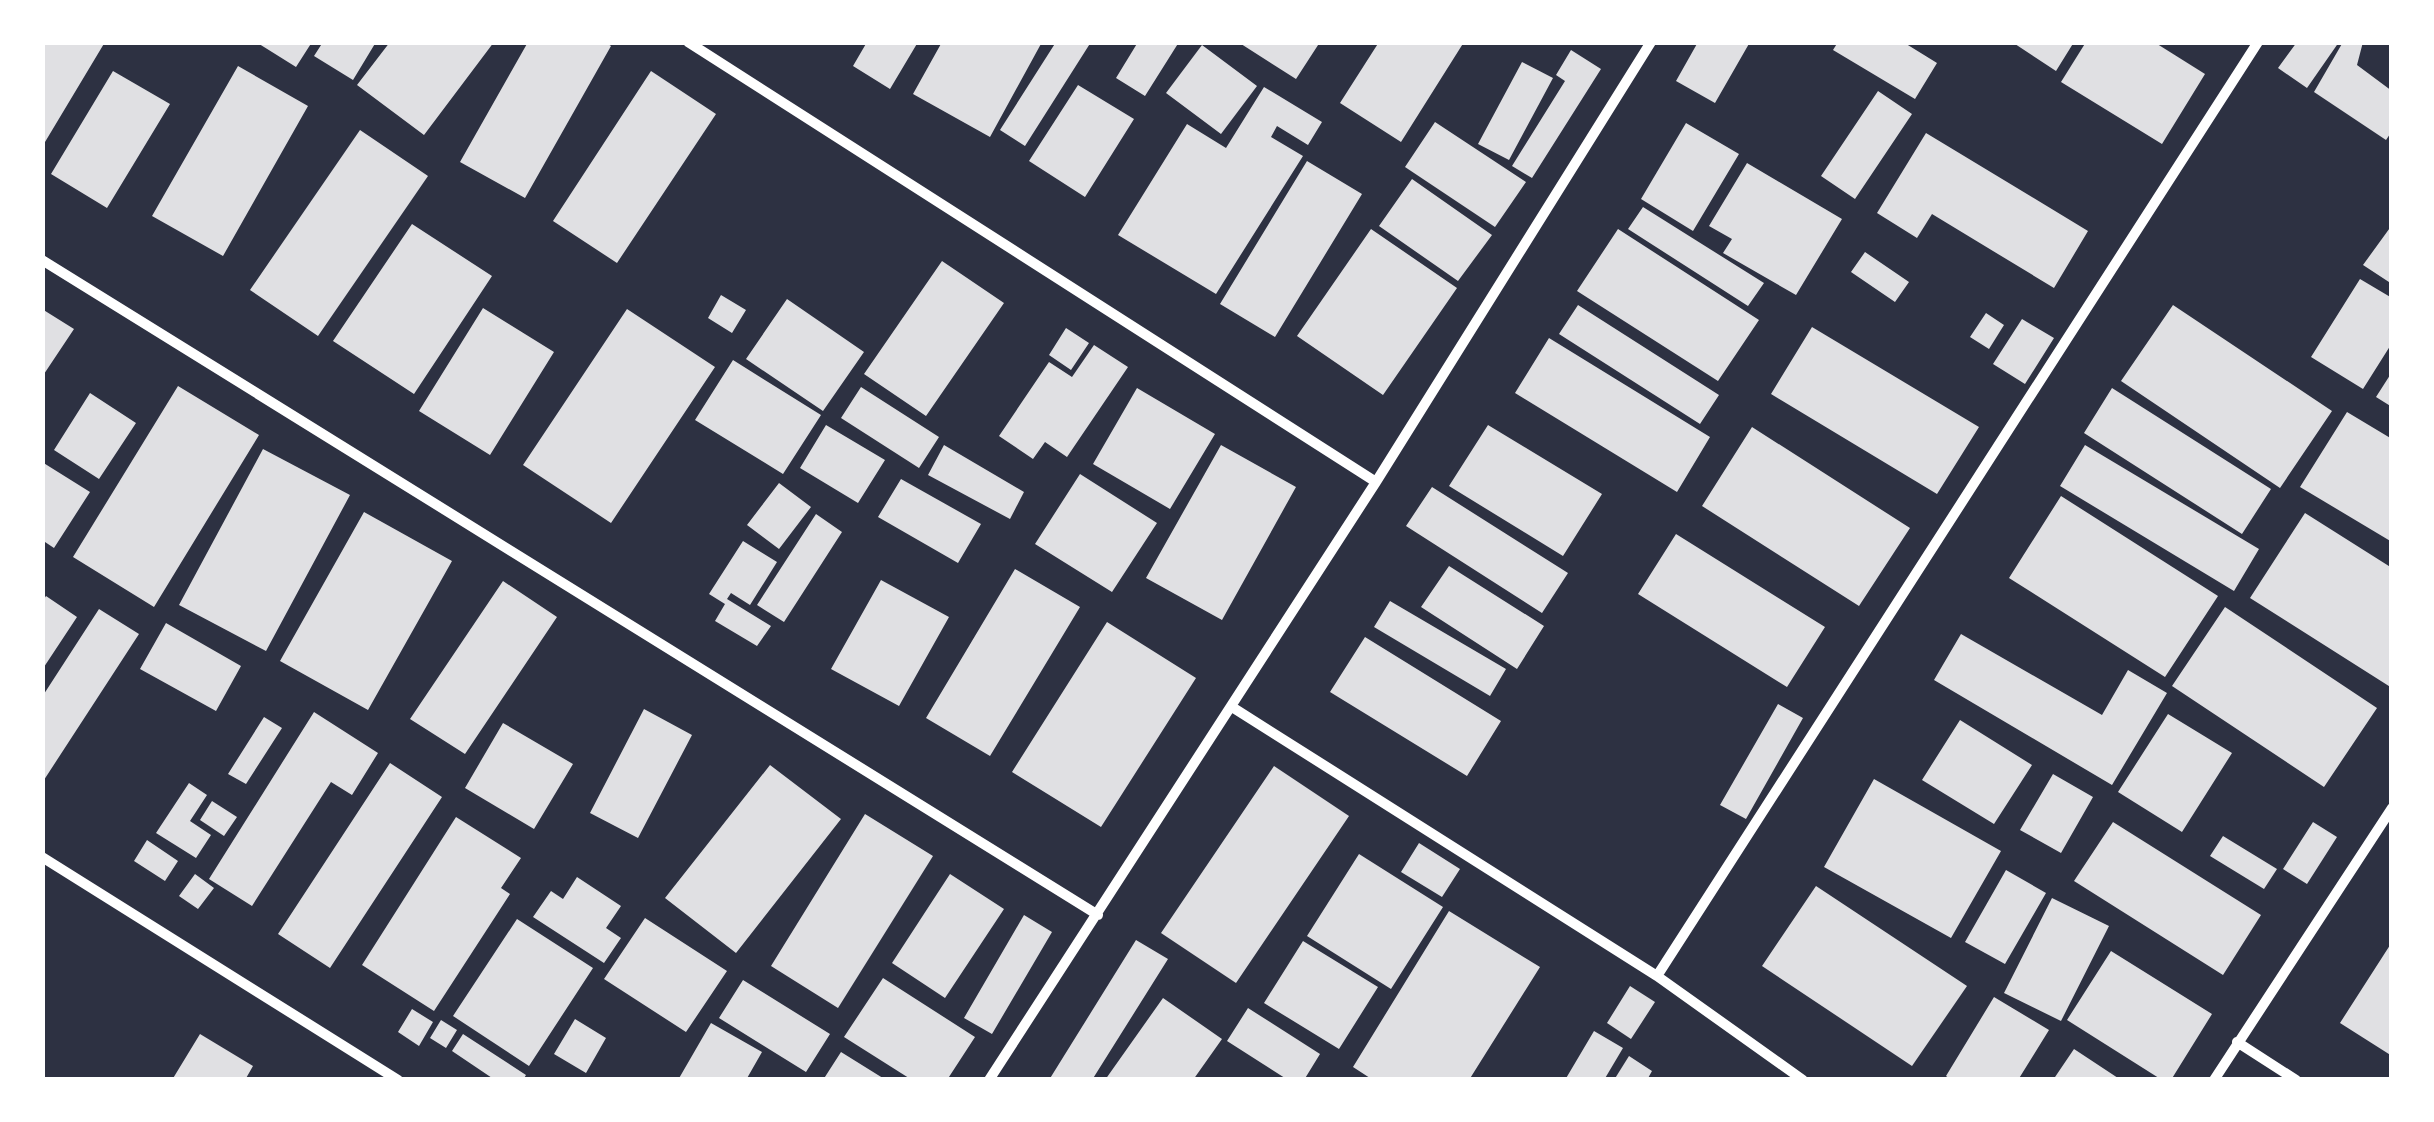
<svg xmlns="http://www.w3.org/2000/svg" width="2434" height="1122" viewBox="0 0 2434 1122" font-family="Arial,sans-serif">
  <rect width="100%" height="100%" fill="#2d3142"/>
  <path fill="#e0e0e3" d="M42,42H105L42,147Z
    M256,42H312L296,67Z
    M323,42H376L353,80L314,56Z
    M390,42H494L424,135L357,85Z
    M528,42H605L611,46L525,198L460,162Z
    M867,42H918L890,89L853,66Z
    M942,42H1042L990,137L913,94Z
    M1056,42H1091L1025,146L1000,130Z
    M1138,42H1179L1145,96L1116,78Z
    M1238,42H1320L1296,79Z
    M1379,42H1464L1401,142L1340,103Z
    M1698,42H1750L1715,103L1676,81Z
    M1838,42H1903L1937,63L1915,99L1833,50Z
    M2012,42H2074L2056,71Z
    M2086,42H2154L2205,74L2162,144L2061,82Z
    M2297,42H2339L2307,88L2278,68Z
    M2343,42H2363L2357,65L2392,91V131L2386,140L2314,92Z
    M1202,45L1257,86L1221,134L1166,93Z
    M1571,50L1601,69L1532,178L1512,166L1565,81L1556,75Z
    M1522,62L1553,78L1509,160L1478,144Z
    M238,66L308,106L223,256L152,216Z
    M113,71L170,104L107,208L51,174Z
    M651,71L716,114L617,263L553,221Z
    M1078,85L1134,119L1085,197L1029,161Z
    M1264,87L1322,122L1308,145L1277,126L1271,137L1303,156L1216,294L1118,235L1187,124L1226,148Z
    M1878,91L1912,114L1855,199L1821,176Z
    M1435,122L1526,182L1495,227L1405,167Z
    M1686,123L1739,154L1693,231L1641,199Z
    M360,130L428,176L318,336L250,290Z
    M1926,133L2088,231L2054,288L1932,214L1917,238L1877,213Z
    M1307,161L1362,194L1275,337L1220,304Z
    M1747,163L1842,219L1796,295L1723,253L1732,239L1709,226Z
    M1412,179L1492,235L1458,281L1379,226Z
    M1643,207L1764,283L1748,306L1628,229Z
    M412,224L492,276L414,394L333,341Z
    M2392,225V284L2363,265Z
    M1371,229L1457,288L1383,395L1297,336Z
    M1618,229L1759,320L1718,381L1577,291Z
    M1865,252L1909,282L1895,302L1851,272Z
    M942,261L1004,303L926,416L864,374Z
    M2360,279L2392,298V343L2363,389L2311,357Z
    M721,295L746,310L732,333L708,318Z
    M787,299L864,352L823,411L746,359Z
    M1578,305L1719,395L1700,424L1559,334Z
    M2173,305L2332,411L2280,488L2121,381Z
    M483,308L554,352L490,455L419,411Z
    M42,309L74,329L42,377Z
    M627,309L715,367L611,523L523,465Z
    M1986,313L2004,325L1989,349L1970,337Z
    M2022,319L2054,338L2025,384L1993,364Z
    M1812,327L1979,427L1937,494L1771,394Z
    M1066,328L1089,343L1071,370L1049,355Z
    M1549,338L1710,437L1677,492L1515,393Z
    M1094,345L1128,367L1067,457L1045,442L1033,459L999,436L1049,362L1072,377Z
    M733,360L821,415L783,474L695,420Z
    M2392,372V407L2376,397Z
    M178,386L259,435L154,607L73,557Z
    M861,387L939,437L919,468L841,418Z
    M1137,388L1215,434L1170,509L1093,464Z
    M2112,388L2271,489L2242,534L2084,433Z
    M90,393L136,423L99,479L54,450Z
    M2347,412L2392,439V542L2300,487Z
    M826,425L885,460L858,503L800,468Z
    M1488,425L1602,494L1563,556L1449,486Z
    M1752,427L1910,528L1859,606L1702,506Z
    M944,445L1024,492L1010,519L928,475Z
    M1221,445L1296,487L1222,620L1146,578Z
    M2085,445L2259,549L2234,591L2060,486Z
    M263,449L350,495L266,651L179,605Z
    M42,462L90,492L54,548L42,540Z
    M1080,474L1157,523L1112,592L1035,544Z
    M901,479L981,524L958,563L878,517Z
    M779,483L811,507L779,549L747,525Z
    M1432,487L1568,573L1542,613L1406,526Z
    M2061,496L2218,596L2165,677L2009,578Z
    M364,512L452,561L368,710L280,661Z
    M2305,513L2392,568V688L2250,598Z
    M816,514L842,532L784,622L757,605Z
    M1676,534L1825,627L1787,687L1638,594Z
    M743,541L777,562L750,605L731,593L727,599L771,626L757,646L715,621L725,604L709,594Z
    M1449,566L1544,626L1517,669L1421,607Z
    M1015,569L1080,607L990,756L926,718Z
    M881,580L949,617L899,706L831,669Z
    M503,581L557,617L465,754L410,719Z
    M46,596L77,617L42,670V602Z
    M1390,601L1506,669L1490,696L1374,627Z
    M2225,607L2377,708L2324,787L2172,686Z
    M99,609L139,634L42,783V697Z
    M1107,622L1196,678L1101,827L1012,772Z
    M166,623L241,666L216,711L140,669Z
    M1961,634L2102,715L2128,670L2167,693L2112,785L1934,680Z
    M1365,637L1501,721L1467,776L1330,692Z
    M1778,704L1803,718L1746,819L1720,805Z
    M644,709L692,735L638,838L590,813Z
    M314,712L378,753L352,795L331,782L252,906L209,879Z
    M2168,714L2232,753L2182,832L2118,792Z
    M264,717L282,728L246,784L228,774Z
    M1960,720L2032,765L1994,824L1922,780Z
    M503,723L573,764L534,829L465,788Z
    M390,763L442,797L330,968L278,934Z
    M770,765L841,819L736,953L665,898Z
    M1274,766L1349,816L1236,983L1161,933Z
    M2053,774L2093,797L2061,853L2020,830Z
    M1874,779L2001,851L1951,938L1824,867Z
    M189,783L207,795L190,821L211,835L196,858L156,833Z
    M212,801L237,817L224,836L200,820Z
    M865,814L933,856L838,1008L771,966Z
    M456,817L521,858L501,888L510,894L434,1011L362,965Z
    M2113,822L2261,915L2223,975L2074,881Z
    M2313,822L2337,837L2307,884L2283,869Z
    M2223,836L2277,869L2264,889L2210,856Z
    M147,840L178,861L165,881L134,861Z
    M1419,843L1460,869L1442,897L1401,872Z
    M1359,854L1443,907L1391,989L1307,936Z
    M2006,870L2046,893L2005,964L1965,942Z
    M195,874L214,888L198,909L179,896Z
    M950,874L1004,909L945,998L892,963Z
    M577,877L621,906L606,928L621,938L604,963L533,917L551,891L563,899Z
    M1816,886L1967,986L1912,1066L1762,966Z
    M2052,898L2109,926L2061,1021L2004,993Z
    M1449,911L1540,967L1469,1080H1373L1353,1067Z
    M1024,915L1052,932L992,1034L964,1018Z
    M645,918L727,971L686,1032L604,979Z
    M517,919L593,968L529,1066L453,1016Z
    M1136,940L1168,959L1092,1080H1049Z
    M1303,941L1378,987L1339,1049L1264,1003Z
    M2392,942V1056L2340,1023Z
    M2111,951L2212,1014L2171,1080H2162L2067,1020Z
    M883,978L975,1037L947,1080H912L844,1037Z
    M743,980L830,1034L806,1072L719,1018Z
    M1630,986L1655,1002L1631,1039L1607,1023Z
    M1994,997L2049,1030L2018,1080H1951L1946,1076Z
    M1163,998L1222,1039L1193,1080H1105Z
    M1248,1008L1320,1054L1304,1080H1288L1227,1041Z
    M412,1009L433,1022L419,1046L398,1032Z
    M575,1019L606,1038L586,1073L554,1054Z
    M441,1020L457,1030L446,1048L430,1038Z
    M711,1023L762,1052L746,1080H678Z
    M1594,1031L1623,1048L1604,1080H1565Z
    M200,1034L253,1066L245,1080H172Z
    M463,1034L526,1075L523,1080H495L452,1051Z
    M2074,1049L2121,1080H2053Z
    M841,1052L886,1080H823Z
    M1629,1056L1652,1071L1647,1080H1614Z"/>
  <g fill="none" stroke-linecap="round" stroke-linejoin="round">
    <path stroke="#fff" stroke-width="10" d="M688,42L1376,482
      M42,260L1098,915
      M1232,707L1657,976L1803,1080
      M42,857L398,1080
      M1657,976L2258,42
      M2237,1042L2296,1080
      M989,1080L1376,482L1651,42
      M2214,1080L2392,808"/>
  </g>
  <rect width="2434" height="1122" fill="none" stroke="#ffffff" stroke-width="90"/>
</svg>
